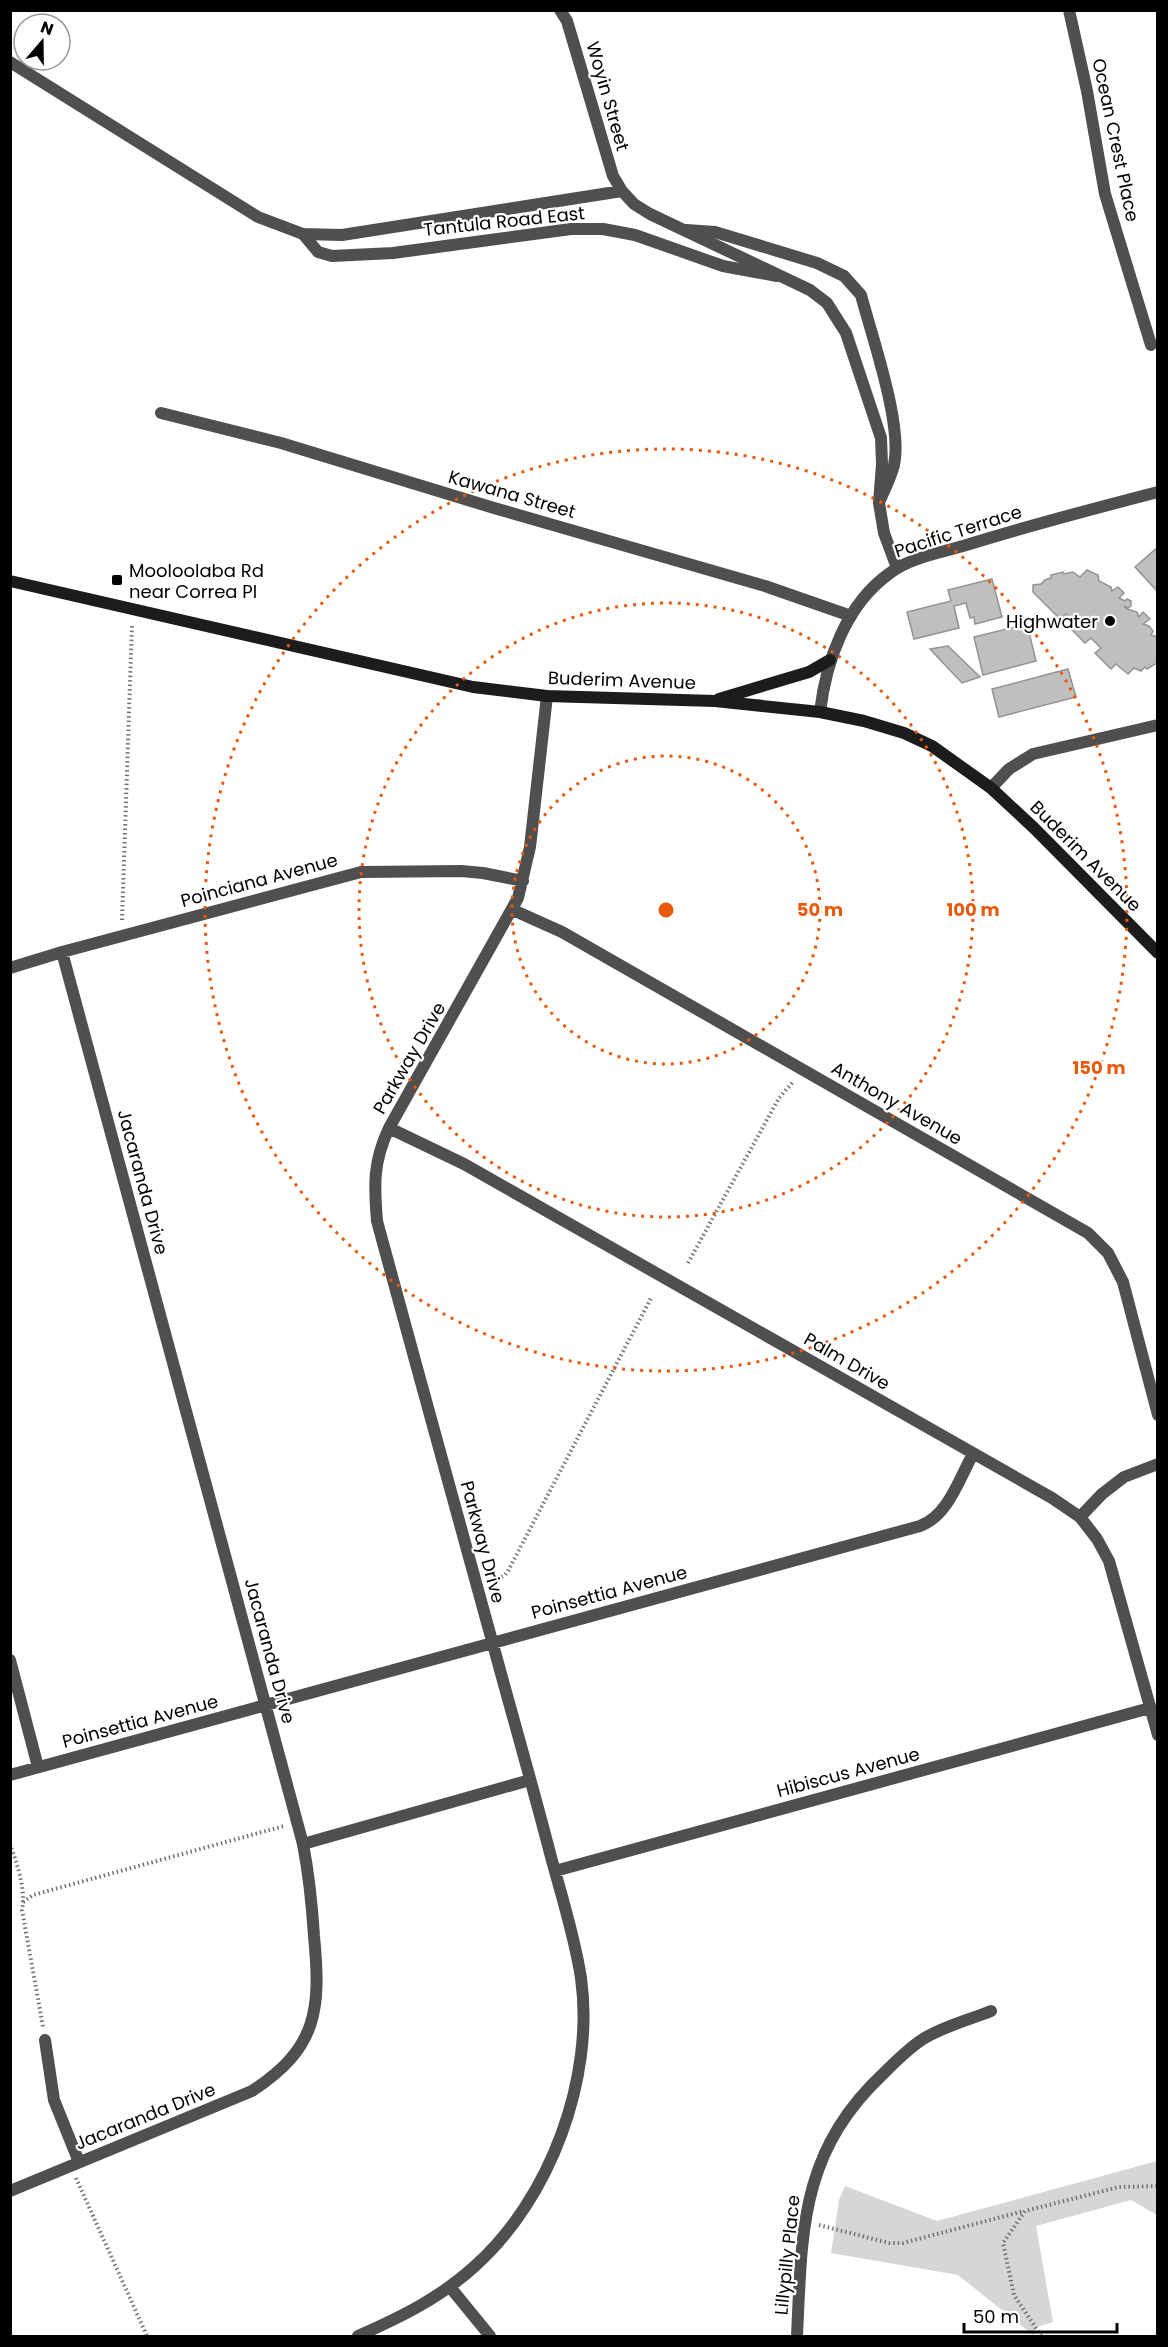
<svg xmlns="http://www.w3.org/2000/svg" width="1168" height="2347" viewBox="0 0 1168 2347" font-family="Poppins,sans-serif">
  <rect width="100%" height="100%" fill="#fff"/>
  <path fill="#d6d6d6" d="M1157,2161V2215L1131,2200L1036,2226L1053,2322L1037,2327L1033,2335L958,2275L831,2253L839,2200L845,2186L937,2221Z"/>
  <path fill="#bfbfbf" stroke="#939393" stroke-width="1.5" d="M1158,547V592L1135,567Z
    M1087,570L1098,575L1099,581L1111,587L1112,591L1118,587L1124,593L1119,598L1125,601L1127,599L1131,601V606L1128,608L1124,606L1127,609L1137,612L1139,617L1143,612L1150,619L1143,624L1149,626L1153,631L1151,635L1158,637V665L1155,664L1147,669L1145,667L1141,671L1134,668L1128,674L1116,664L1111,669L1095,653L1101,648L1091,638L1085,643L1069,627L1074,622L1066,614L1060,619L1033,592V585L1041,584L1045,580L1051,578V575L1063,572L1064,574L1073,572L1080,577Z
    M992,579L1002,617L975,624L974,617L970,618L966,603L954,606L959,628L914,639L907,612L951,601L948,590Z
    M1027,624L1036,661L983,675L974,637Z
    M948,646L980,677L962,683L930,649Z
    M1068,669L1076,697L999,717L992,689Z"/>
  <g fill="none" stroke-linecap="round" stroke-linejoin="round">
    <path stroke="#717171" stroke-width="4" stroke-dasharray="1.5 3" stroke-linecap="butt" d="M122,920L132,625
      M688,1263L779,1098L793,1082
      M493,1580L504,1576L508,1571L651,1298
      M10,1844C17,1864 26,1889 22,1910L43,2027
      M23,1902L33,1895L284,1826
      M76,2178L147,2336
      M819,2225L889,2243H903L1024,2211
      M1041,2336L1014,2295L1003,2243L1025,2211L1119,2187L1158,2186"/>
    <path stroke="#4f4f4f" stroke-width="12" d="M686,230L715,232L817,263L844,276L861,295C872,337 903,425 894,465C891,477 885,489 880,500
      M303,234L318,252L332,256L393,253L571,229H603L635,235L723,266L777,276
      M303,1844L530,1780"/>
    <path stroke="#4f4f4f" stroke-width="12" d="M560,10L567,21L613,176L622,191
      M1069,10L1087,91L1105,194L1151,345
      M10,62L258,217L303,234L342,235L622,191L634,204L650,214L810,290L827,303L846,333L881,438L882,464L879,503L884,533L897,568
      M161,413L281,443L494,508L765,586L851,616
      M991,788L1009,769L1033,754L1158,725
      M513,910L562,932L1088,1233L1108,1253L1123,1282L1158,1415
      M10,968L62,952L361,872L461,871L483,873L523,881
      M389,1128L464,1164L1052,1498L1080,1517L1097,1539L1109,1561L1158,1735
      M1080,1517L1102,1494L1124,1477L1158,1464
      M10,1660L38,1767
      M10,1775L920,1526C948,1516 959,1479 973,1454
      M555,1871L1150,1708
      M45,2040L54,2100L79,2162
      M10,2191L252,2091C318,2048 321,2009 314,1936C312,1905 309,1875 303,1844L62,952
      M450,2287L490,2336
      M358,2336C401,2317 440,2298 475,2266C550,2199 595,2078 581,1978C575,1938 562,1897 551,1857C534,1791 515,1725 497,1659C456,1513 417,1367 377,1221C374,1185 373,1162 389,1128L518,898L530,847L547,696
      M797,2336C802,2229 800,2151 885,2072C897,2060 909,2048 923,2039C944,2026 969,2020 991,2011"/>
    <path stroke="#4f4f4f" stroke-width="12" d="M820,712C826,661 846,604 890,573C910,558 939,553 963,546C1027,526 1092,509 1158,492"/>
    <path stroke="#1c1c1c" stroke-width="12" d="M10,581L473,687L547,696L715,701L820,712L864,721L904,733L932,746L991,788L1034,828L1158,953
      M719,699L809,672L830,660"/>
  </g>
  <g fill="none" stroke="#e8590c" stroke-width="3" stroke-dasharray="3 6">
    <circle cx="666" cy="910" r="154"/>
    <circle cx="666" cy="910" r="307"/>
    <circle cx="666" cy="910" r="461"/>
  </g>
  <g fill="#000" stroke="#fff" stroke-width="2">
    <rect x="111" y="574" width="12" height="12" rx="3"/>
    <circle cx="1110" cy="621" r="6"/>
  </g>
  <g text-anchor="middle" dominant-baseline="central" stroke-width="4.5" stroke-linejoin="round" paint-order="stroke">
    <g font-size="18" fill="#000" stroke="#fff">
      <text transform="translate(608 96) rotate(74)">Woyin Street</text>
      <text transform="translate(1116 140) rotate(78)">Ocean Crest Place</text>
      <text transform="translate(504 221) rotate(-6)">Tantula Road East</text>
      <text transform="translate(512 494) rotate(16)">Kawana Street</text>
      <text transform="translate(958 531) rotate(-18)">Pacific Terrace</text>
      <text transform="translate(622 680) rotate(2)">Buderim Avenue</text>
      <text transform="translate(1086 856) rotate(45)">Buderim Avenue</text>
      <text transform="translate(259 880) rotate(-15)">Poinciana Avenue</text>
      <text transform="translate(409 1058) rotate(-60)">Parkway Drive</text>
      <text transform="translate(897 1103) rotate(30)">Anthony Avenue</text>
      <text transform="translate(143 1182) rotate(75)">Jacaranda Drive</text>
      <text transform="translate(847 1361) rotate(30)">Palm Drive</text>
      <text transform="translate(483 1542) rotate(75)">Parkway Drive</text>
      <text transform="translate(609 1592) rotate(-15)">Poinsettia Avenue</text>
      <text transform="translate(270 1651) rotate(75)">Jacaranda Drive</text>
      <text transform="translate(140 1721) rotate(-15)">Poinsettia Avenue</text>
      <text transform="translate(848 1772) rotate(-15)">Hibiscus Avenue</text>
      <text transform="translate(145 2116) rotate(-22)">Jacaranda Drive</text>
      <text transform="translate(787 2255) rotate(-84)">Lillypilly Place</text>
    </g>
    <g font-size="18" fill="#000" stroke="#fff" text-anchor="start">
      <text x="129" y="570">Mooloolaba Rd<tspan x="129" dy="21">near Correa Pl</tspan></text>
      <text x="1098" y="621" text-anchor="end">Highwater</text>
    </g>
  </g>
  <circle cx="666" cy="910" r="9" fill="#e8590c" stroke="#fff" stroke-width="3"/>
  <g font-size="18" text-anchor="middle" font-weight="bold" fill="#e8590c" stroke="#fff" stroke-width="4.5" stroke-linejoin="round" paint-order="stroke">
    <text x="820" y="916">50 m</text>
    <text x="973" y="916">100 m</text>
    <text x="1099" y="1074">150 m</text>
  </g>
  <rect width="1168" height="2347" fill="none" stroke="#000000" stroke-width="24"/>
  <g transform="translate(42 42) rotate(20)"><circle r="28" fill="#ffffff" stroke="#999999" stroke-width="1.5"/>
  <path d="M0-4.5L10 22L0 15L-10 22Z" fill="#000000"/>
  <text y="-9" font-size="16" font-weight="bold" text-anchor="middle" fill="#000000">N</text>
  </g>
  <path d="M964 2323v9h153v-9" fill="none" stroke="#000000" stroke-width="3"/>
  <text x="973" y="2323" font-size="18" fill="#000000" stroke="#ffffff" stroke-width="4.5" paint-order="stroke">50 m</text>
</svg>
